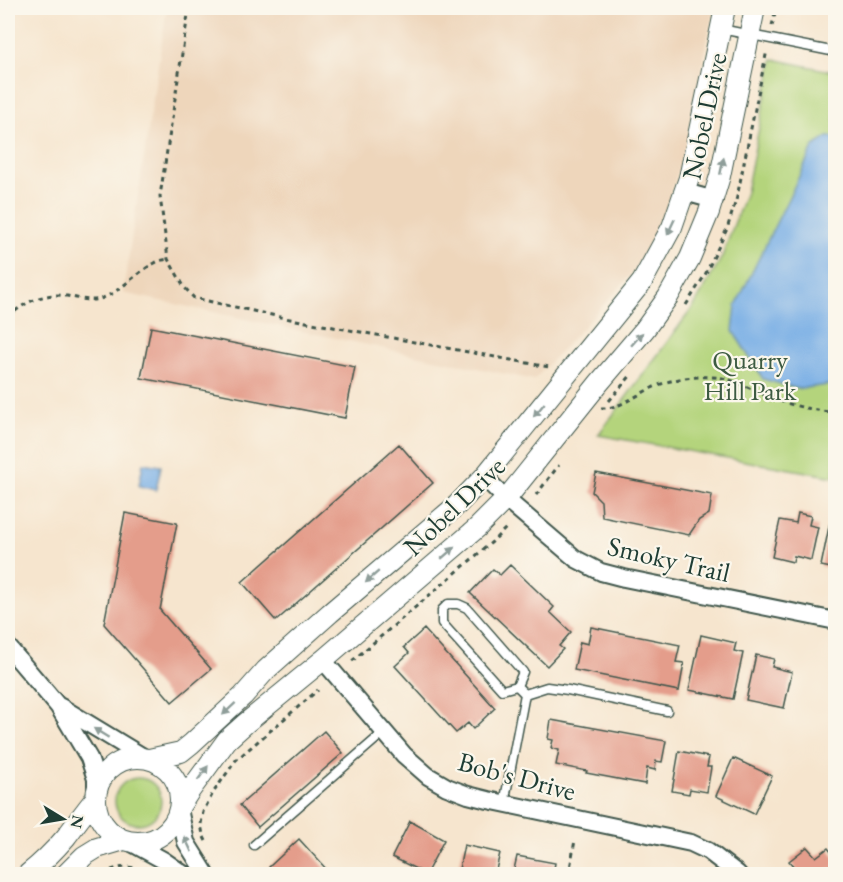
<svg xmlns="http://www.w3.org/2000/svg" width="843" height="882" viewBox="0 0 843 882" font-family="'EB Garamond',serif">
  <rect width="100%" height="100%" fill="#fbf7ec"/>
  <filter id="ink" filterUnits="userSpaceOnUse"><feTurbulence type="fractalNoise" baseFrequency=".0167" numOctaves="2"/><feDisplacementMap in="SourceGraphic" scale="12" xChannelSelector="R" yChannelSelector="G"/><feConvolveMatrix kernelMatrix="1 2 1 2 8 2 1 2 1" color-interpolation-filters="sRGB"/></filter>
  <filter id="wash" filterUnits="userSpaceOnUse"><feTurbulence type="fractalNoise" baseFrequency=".008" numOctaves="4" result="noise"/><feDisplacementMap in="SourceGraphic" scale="24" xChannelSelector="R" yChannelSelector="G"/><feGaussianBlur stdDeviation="1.35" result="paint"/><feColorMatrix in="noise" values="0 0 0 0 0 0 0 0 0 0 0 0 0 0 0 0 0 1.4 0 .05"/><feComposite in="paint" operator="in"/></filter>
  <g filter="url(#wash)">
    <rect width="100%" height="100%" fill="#f6e5ce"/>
    <path fill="#eed6bb" d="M167,8H714L684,153L663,219L632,274L534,380L123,293Z"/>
    <path fill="#b4d47b" stroke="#6a8858" stroke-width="1.5" d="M773,59L835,72V477L598,435L694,306L722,257L746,192Z
      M115 801a23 23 0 1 1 46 0a23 23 0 1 1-46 0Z"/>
    <path fill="#77ade5" stroke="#4b758c" stroke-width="1.5" d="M828,137H835V384L798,389L763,379L733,331L736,305L814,146Z
      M143,463L161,466L156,490L139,486Z"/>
    <g id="blocks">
      <path fill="#e49d8b" d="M151,327L355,367L345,418L141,378Z
        M399,444L433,483L276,621L242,582Z
        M596,473L712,495L709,514L699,520L689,535L602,517L601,501L592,492Z
        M125,513L177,523L160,610L211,669L172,702L104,624Z
        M798,513L811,516L809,525L818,527L811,560L794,556L793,562L772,557L780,520L796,523Z
        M831,517L836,518V569L821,566Z
        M510,565L554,607L550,612L571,632L559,646L563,649L547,666L470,593L493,569L500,575Z
        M591,627L680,645L676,662L684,663L679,691L574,670L580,642L588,644Z
        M424,629L495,708L473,729L468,723L456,733L395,666L409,653L404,647Z
        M701,635L736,643L734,651L743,653L733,699L689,690Z
        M756,655L774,659L772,667L792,672L784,708L746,700Z
        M551,720L666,741L662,762L656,761L655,770L647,768L645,784L586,773L587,771L556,765L559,750L551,748L553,740L548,739Z
        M324,731L343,753L258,827L240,805Z
        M679,751L709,757L707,767H711L707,792L690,789L689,794L672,791Z
        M733,758L772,776L754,814L716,796Z
        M410,821L444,840L426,874L392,857Z
        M299,839L329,872L326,874H276L269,867Z
        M464,845L500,853L495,874H458Z
        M807,847L816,857L828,848L836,858V874H800L789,861Z
        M517,856L555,863L553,874H513Z"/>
    </g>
  </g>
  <g filter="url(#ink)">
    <use href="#blocks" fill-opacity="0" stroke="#3f564b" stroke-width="1.5"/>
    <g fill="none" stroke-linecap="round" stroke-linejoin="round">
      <g stroke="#3f564b" stroke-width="11">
        <path id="service" d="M721,29L836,52
          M517,686L502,690L442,623V610L448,604H458L467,608L523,672L517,686L525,694
          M504,804L525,694L547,687L568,690L667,711
          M254,845L384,732"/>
      </g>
      <g stroke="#3f564b" stroke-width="20">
        <path id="minor" d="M685,192L714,200
          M484,477L506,499L576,559L601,572L624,578L836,621
          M8,647L58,706L89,758L96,779V791
          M323,660L404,755L428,776L447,787L468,795L488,800L691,843L708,851L738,874
          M61,707L145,758
          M179,809L186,842L206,874
          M130,842L163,860L183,874"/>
      </g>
      <g stroke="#3f564b" stroke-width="22">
        <path id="tertiary" d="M96 800a42 42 0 1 1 84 0a42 42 0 1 1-84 0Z
          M149,759L181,752L191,744L243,696L266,670L330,613L457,505L484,477L642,282L672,227L689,178L725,8
          M180,806L189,792L227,740L246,723L323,660L477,528L506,499L599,383L645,329L668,297L690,258L709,212L720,176L755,8
          M28,874C42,863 54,851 66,837C76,824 85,811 95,799
          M66,874L84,856L97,848L124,840"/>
      </g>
      <path stroke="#3f564b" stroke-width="3" stroke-dasharray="4.5 4.5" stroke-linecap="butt" d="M189,8L160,196L168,259L185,288L194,298L285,318L549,367
        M772,26L776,8
        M686,305L705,275L727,229L737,197L767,50
        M8,317C25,302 44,292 67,296C77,298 91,302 100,299C121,292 135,273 155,263C159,260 164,260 168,259
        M609,401L632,374
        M601,408C620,409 636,395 652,388C670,379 691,376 711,377C734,377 752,391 772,398C792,406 814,410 836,413
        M536,495L559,465
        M352,661L492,542L506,528
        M206,841L203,835L201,824L203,812L213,793L236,760L318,690
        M103,874C118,865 135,865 149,874
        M569,874L575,840"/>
      <use href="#service" stroke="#fff" stroke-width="8"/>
      <use href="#minor" stroke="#fff" stroke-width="16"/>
      <use href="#tertiary" stroke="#fff" stroke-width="20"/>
    </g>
    <defs><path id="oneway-solid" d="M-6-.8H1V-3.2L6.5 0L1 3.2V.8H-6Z" transform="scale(1.5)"/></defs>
    <g fill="#8f9e9a">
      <use href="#oneway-solid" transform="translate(722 166) rotate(-78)"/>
      <use href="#oneway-solid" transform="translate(671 227) rotate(115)"/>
      <use href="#oneway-solid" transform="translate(637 339) rotate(-49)"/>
      <use href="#oneway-solid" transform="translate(539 410) rotate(129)"/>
      <use href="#oneway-solid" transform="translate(448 553) rotate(-41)"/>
      <use href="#oneway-solid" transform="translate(372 577) rotate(139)"/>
      <use href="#oneway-solid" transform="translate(229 709) rotate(137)"/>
      <use href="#oneway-solid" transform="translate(101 733) rotate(-148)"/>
      <use href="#oneway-solid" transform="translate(203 773) rotate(-54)"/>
      <use href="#oneway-solid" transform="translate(188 844) rotate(-115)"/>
    </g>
  </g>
  <g text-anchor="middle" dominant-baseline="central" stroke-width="4.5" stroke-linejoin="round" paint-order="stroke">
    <g font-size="27" fill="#1f3d34" stroke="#fbf7ec">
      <text transform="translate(704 116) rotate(-78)">Nobel Drive</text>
      <text transform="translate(454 506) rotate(-44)">Nobel Drive</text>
      <text transform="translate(669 559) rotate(13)">Smoky Trail</text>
      <text transform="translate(517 776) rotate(15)">Bob's Drive</text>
    </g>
    <g font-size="27" fill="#3d5b42" stroke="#fbf7ec">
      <text x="750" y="359">Quarry<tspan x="750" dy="31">Hill Park</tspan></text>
    </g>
  </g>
  <rect width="843" height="882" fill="none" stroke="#fbf7ec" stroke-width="30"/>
  <g transform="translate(63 819) rotate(101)" stroke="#fbf7ec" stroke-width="4.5" paint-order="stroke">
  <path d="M0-4.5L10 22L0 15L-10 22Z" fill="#1f3d34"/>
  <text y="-9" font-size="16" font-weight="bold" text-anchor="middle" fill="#1f3d34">N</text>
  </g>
</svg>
